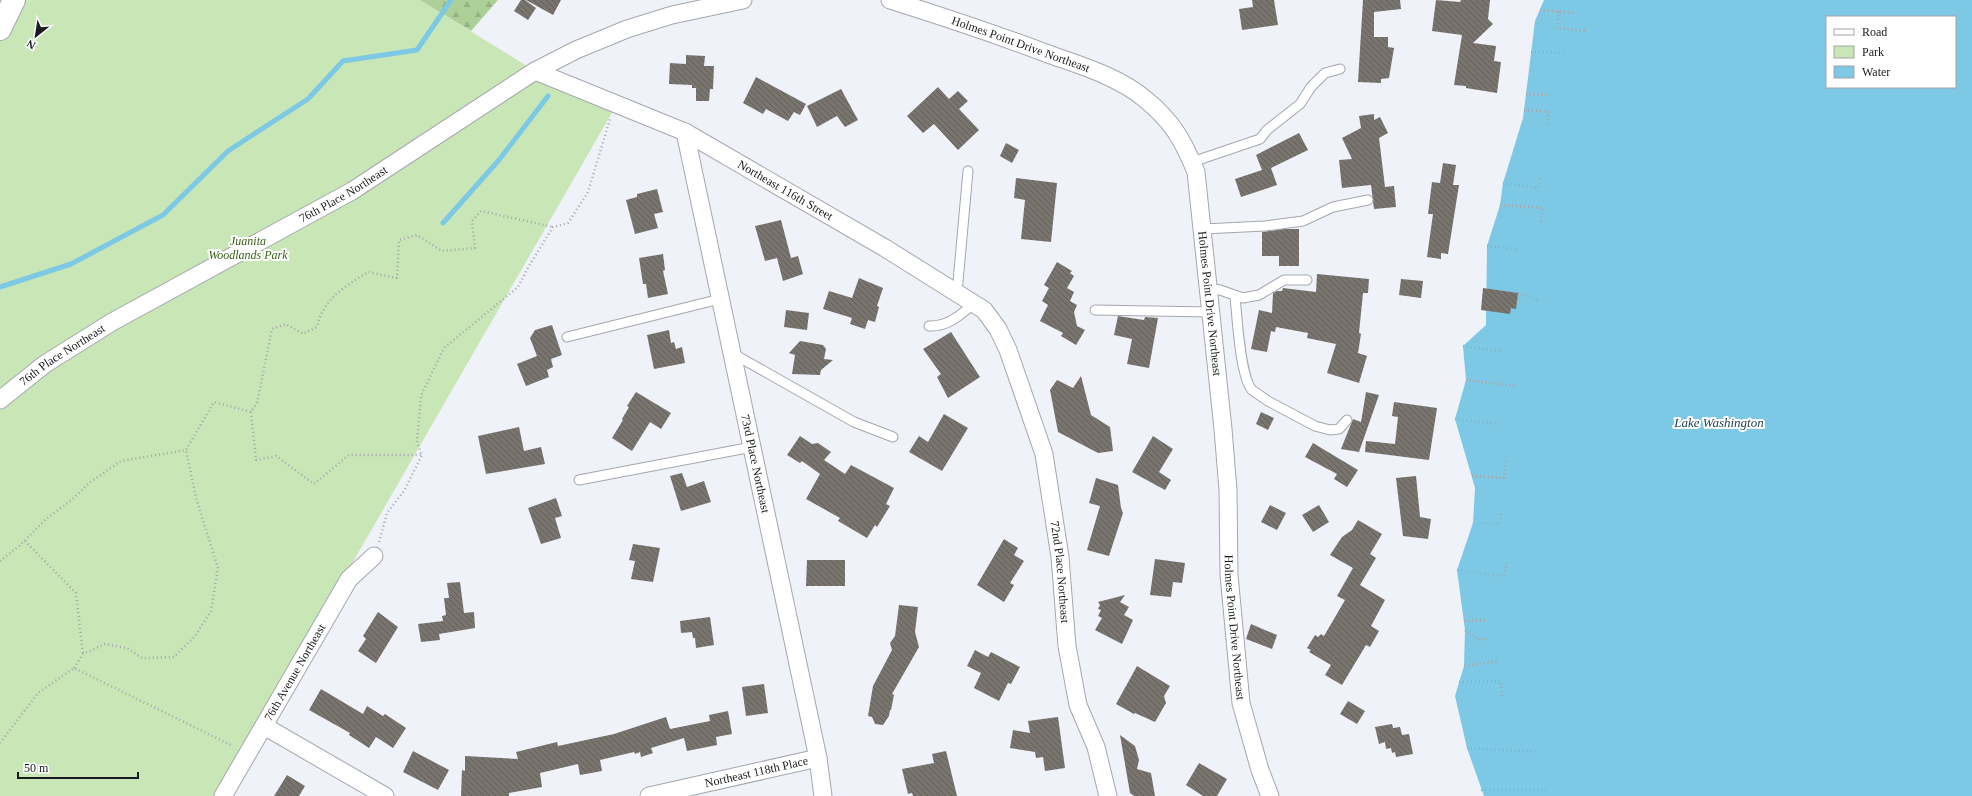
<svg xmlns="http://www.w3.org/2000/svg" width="1972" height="796" viewBox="0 0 1972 796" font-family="'Times New Roman',serif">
  <defs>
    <pattern id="forest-firs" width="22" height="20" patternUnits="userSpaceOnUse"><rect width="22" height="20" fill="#add098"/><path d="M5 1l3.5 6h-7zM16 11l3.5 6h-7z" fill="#94b283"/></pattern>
    <pattern id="building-back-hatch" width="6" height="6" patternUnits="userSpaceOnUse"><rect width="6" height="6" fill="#7a746f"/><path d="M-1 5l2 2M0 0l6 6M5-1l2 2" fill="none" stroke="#635e5b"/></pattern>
  </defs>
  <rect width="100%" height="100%" fill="#eff2f9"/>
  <path fill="#c9e6b7" d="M0,0H420L535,71L617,104L218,796H0Z"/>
  <path fill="url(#forest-firs)" d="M420,0H498L471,31Z"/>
  <path fill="#7dc8e5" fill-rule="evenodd" d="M1544,0H1972V796H1484L1467,748L1455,696L1464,666L1465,630L1457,570L1473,523L1475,488L1455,419L1466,380L1463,346L1486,325L1487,246L1500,205L1503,183L1523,118L1535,21ZM1827,17H1955V87H1827Z"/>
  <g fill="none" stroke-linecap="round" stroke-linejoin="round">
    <path stroke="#7dc8e5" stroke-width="5" d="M443,223L499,160L548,96
      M0,287L71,264L163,215L228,151L308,99L343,61L417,50L451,0"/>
  </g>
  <path fill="url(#building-back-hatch)" d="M521,0H525L536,8L528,20L514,11Z
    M526,0H561L553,15Z
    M1252,0H1274L1278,25L1242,30L1239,9L1253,7Z
    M1363,0H1400L1401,9L1374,12V37H1388V47L1394,48L1389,78L1381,79V83L1358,82Z
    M1436,0L1460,2L1461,0H1490L1488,19L1493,24L1473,43L1496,46L1494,61L1501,62L1497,93L1466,88V86L1454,85L1462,35L1432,31Z
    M686,55L705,56L704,66H714L713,89H710L709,101H696V88H692V85L669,84L670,63L686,64Z
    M756,77L806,104L800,115L794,112L788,121L766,109L763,114L743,103Z
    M938,87L949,99L958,91L968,101L959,109L979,130L958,150L934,124L923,133L907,116Z
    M841,89L858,120L845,127L837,116L817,127L807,106Z
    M1374,114V120L1380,117L1388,133L1379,138L1385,187L1394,186L1396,207L1374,209L1371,185L1342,188L1339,160L1352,159L1342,138L1361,128L1359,116Z
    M1299,133L1308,150L1271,168L1277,185L1241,197L1235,179L1262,170L1256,155Z
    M1006,143L1019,150L1012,163L1000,156Z
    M1443,163L1456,165L1453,185H1459L1448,254L1441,253V259L1427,257L1433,214H1428L1432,182L1440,183Z
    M1016,178L1057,183L1051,242L1021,239L1025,200L1014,198Z
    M657,189L663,212L654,214L658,228L635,234L626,200L637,197V194Z
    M781,220L791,258L798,256L803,274L783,281L777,258L765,261L755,226Z
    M1284,229H1299V266H1279V256H1262V232Z
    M663,254L665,270L663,271L668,294L648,298L646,284H643L639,258Z
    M1057,262L1072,271L1070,273L1074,276L1067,288L1074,292L1070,301L1077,305L1074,312L1077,326L1085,330L1076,345L1061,336L1063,333L1040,321L1048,305L1042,301L1049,288L1044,285Z
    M1317,274L1369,279L1368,293H1363L1359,333L1361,334L1358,353L1367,356L1359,383L1327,373L1336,344L1307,338L1308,333L1276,327L1275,332L1271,331L1267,352L1251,349L1259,310L1272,313L1273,293L1277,291H1282L1283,288L1316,292Z
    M859,278L883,288L877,306L879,307L875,322L868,320L865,329L850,324L852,318L823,309L829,291L852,298Z
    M1401,279L1423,281L1421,298L1399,295Z
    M1483,288L1518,293L1516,309L1511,308L1510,314L1481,310Z
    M786,310L809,313L807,330L784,327Z
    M1118,316L1144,320L1145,317L1158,318L1149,368L1127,364L1132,339L1114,335Z
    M552,325L562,355L551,359L553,367L547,370L549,377L526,386L517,364L537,356L530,338L535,330Z
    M669,330L671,343L674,342L676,349L682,347L685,363L654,369L647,335Z
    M951,332L980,377L948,398L937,377L941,374L923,349Z
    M800,341L823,345L826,349L824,359L833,360L821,370L820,375L792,374L795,355L789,353Z
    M1081,376L1091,415L1110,427L1113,451L1098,453L1058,432L1050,390L1057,380L1073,388Z
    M636,392L671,413L661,429L650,422L632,451L612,438L623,420L622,419L629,407L627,406Z
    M1366,392L1379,395L1359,452L1341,449L1353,419L1361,422Z
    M1394,402L1437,408L1429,460L1365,452L1366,441L1395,444L1398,417L1392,416Z
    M1261,412L1274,418L1268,430L1256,424Z
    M944,414L968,428L942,471L909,452L919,436L928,442Z
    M519,427L524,451L541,447L545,464L486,474L478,436Z
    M800,436L812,444L818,443L831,452L824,460L845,474L851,465L894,488L886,504L890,506L877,527L875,525L867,538L838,521L840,518L806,499L820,474L802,461L800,463L787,455Z
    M1153,436L1173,449L1159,472L1171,480L1165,490L1132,472Z
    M1313,443L1358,470L1347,487L1334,479L1337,474L1305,457Z
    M682,473L687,487L704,481L711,502L681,511L670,476Z
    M1416,476L1420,517L1431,519L1428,539L1403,536L1396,478Z
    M1096,478L1118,485L1121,508L1123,513L1109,556L1087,550L1100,506L1089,503Z
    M556,498L562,516L555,518L561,538L541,544L528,508Z
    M1270,505L1286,513L1277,530L1261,522Z
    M1319,505L1329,522L1313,532L1302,515Z
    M1358,520L1382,534L1370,554L1376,558L1360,585L1385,600L1371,626L1379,631L1370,647L1366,645L1342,685L1325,675L1331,665L1309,652L1311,650L1307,648L1315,635L1318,637L1321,634L1324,636L1345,600L1337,596L1353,568L1330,555L1342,537L1352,530Z
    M1004,539L1018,548L1014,555L1024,561L1010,583L1014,585L1004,602L977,585Z
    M633,544L660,548L653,582L631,579L635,561L629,560Z
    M1155,559L1185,563L1182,583L1173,582L1171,597L1150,595Z
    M807,560H845V586H806Z
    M460,582L464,613L474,612L475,628L439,634L440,640L421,642L418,624L443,621L442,616L446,615L444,598H449L447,583Z
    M1125,595L1120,602L1129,607L1124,615L1133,620L1122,644L1095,630L1102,618L1098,616L1101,610L1098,609L1100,605L1098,602Z
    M899,605L918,607L915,632L919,647L892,694L894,695L891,710H890L889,716L883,725L875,724L872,717L868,716L873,686L892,650L890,643L895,636Z
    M378,612L398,627L376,663L358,651L366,639L363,636Z
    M710,617L714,645L696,648L695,638H693L692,632L681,633L680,621Z
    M1251,624L1277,635L1272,649L1246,639Z
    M975,650L988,657L991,652L1020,667L1011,684L1008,683L999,701L974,688L981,673L967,666Z
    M1137,666L1170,686L1164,696L1166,703L1155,722L1135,713L1134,714L1116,704Z
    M764,684L768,713L746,716L742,687Z
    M321,689L363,714L367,706L383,716L385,714L406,728L393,748L376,737L369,748L349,735L350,733L309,710Z
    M1348,701L1365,711L1357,724L1340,714Z
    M728,711L732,734L716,737L717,745L687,751L684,738L651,748L653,753L641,757L640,752L635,754L634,752L600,760L602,771L580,775L578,764L540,773L542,787L509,793V796H461L462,770L465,771V756L518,759L516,752L557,742L558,746L614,734L666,717L670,729L710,721L709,715Z
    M1058,717L1065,768L1045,771L1043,757L1036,758L1035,752L1010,748L1013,730L1030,733L1028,721Z
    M1392,724L1393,728L1400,727L1402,735L1409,734L1413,754L1396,757L1395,752L1392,753L1391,748L1386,749L1385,742L1379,744L1375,727Z
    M1120,735L1135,746L1139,760L1137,769L1151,773L1155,796H1134L1130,793Z
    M413,751L449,770L438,790L403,772Z
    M946,751L957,796H913L912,793L908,794L902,769L934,763L932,754Z
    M1199,763L1227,779L1217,796H1203L1186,785Z
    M287,775L305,786L299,796H274Z"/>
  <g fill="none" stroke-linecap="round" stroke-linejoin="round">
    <g stroke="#a5a7ae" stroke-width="11">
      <path id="lane" d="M1192,162L1260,139L1267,130L1300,104L1311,87L1325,73L1340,69
        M1203,229L1265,226L1303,221L1333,207L1368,200
        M1208,288L1220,290L1243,298L1259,295L1284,280H1307
        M957,293L968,171
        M1235,296C1237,316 1240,376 1252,390L1268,401L1315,426L1330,430L1339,429L1347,420
        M1095,310L1211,312
        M929,326C947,327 961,315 973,304
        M567,337L720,299
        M732,353L854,422L893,437
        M579,480L752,447"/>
    </g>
    <g stroke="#a5a7ae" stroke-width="19">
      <g id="street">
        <path id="s1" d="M890,0C944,17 998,35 1051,55C1082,66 1119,77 1145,99C1172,121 1183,140 1196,172L1223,429L1228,490L1229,575L1241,703L1260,770L1270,796"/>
        <path id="s2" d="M535,71L685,132L885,248L984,310L998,329L1008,350L1044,454L1060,557L1067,646L1078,705L1096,747L1108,796"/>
        <path id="s3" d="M685,132L818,758L823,796"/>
        <path id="s4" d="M0,400L45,364L112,322L352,191L535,71L576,50L627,29L672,15L743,0"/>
        <path d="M264,726L385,796"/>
        <path id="s5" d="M223,796L349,579L374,556"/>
        <path id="s6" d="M649,796L818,758"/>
      </g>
    </g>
    <g stroke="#a5a7ae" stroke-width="24">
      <path id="secondary" d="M0,29L14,0"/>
    </g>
    <path stroke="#a5a7ac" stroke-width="2.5" stroke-dasharray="1 3" stroke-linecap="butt" d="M1540,10L1574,13
      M1559,11L1557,28L1586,31
      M1531,52L1564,53
      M1526,94L1549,95
      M1524,110L1549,112L1547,124
      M1503,183L1538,188L1541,177
      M1500,205L1543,208L1541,222
      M1487,246L1516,249
      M1518,293L1539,301
      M1463,346L1500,351
      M1466,380L1515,386
      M251,412L256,460L276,456L314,484L349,455H422
      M1455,419L1501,424
      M1472,476L1504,478L1506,459
      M1473,523L1500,524L1501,514
      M25,541L76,593L83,654
      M379,542L387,513L404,491L422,455L417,442L421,396L444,348L518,287L529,266L553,227L568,223L588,192L610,119
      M0,561L19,546L46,519L74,498L89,483L121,461L186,450L214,402L251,412L257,403L272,329L286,324L303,334L317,327C323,299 344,287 368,272L397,278L399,240L417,235L442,251L475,248L472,221L481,211L553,227
      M1457,570L1504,576L1507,563
      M1464,621L1487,620
      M1465,630L1478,639H1487
      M1464,666L1498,661
      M74,668L83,654L105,644L127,648L142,658L174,657L195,636L211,611L218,568L196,498L186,450
      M1459,682L1501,681L1502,698
      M0,743L38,693L74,668L233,746
      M1467,748L1539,752
      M1481,790H1549"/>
    <use href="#lane" stroke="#fff" stroke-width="9"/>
    <use href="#street" stroke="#fff" stroke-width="17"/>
    <use href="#secondary" stroke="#fff" stroke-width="22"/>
  </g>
  <g text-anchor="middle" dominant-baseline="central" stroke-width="4" stroke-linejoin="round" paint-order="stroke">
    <g font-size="12" fill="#191a1d" stroke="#fff">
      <text stroke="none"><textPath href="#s1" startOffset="138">Holmes Point Drive Northeast</textPath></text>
      <text stroke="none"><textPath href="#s2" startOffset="278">Northeast 116th Street</textPath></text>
      <text stroke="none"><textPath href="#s4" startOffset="401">76th Place Northeast</textPath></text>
      <text stroke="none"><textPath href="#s1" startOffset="497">Holmes Point Drive Northeast</textPath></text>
      <text stroke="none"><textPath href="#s4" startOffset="77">76th Place Northeast</textPath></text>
      <text stroke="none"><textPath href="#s3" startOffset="339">73rd Place Northeast</textPath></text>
      <text stroke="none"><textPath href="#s2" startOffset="786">72nd Place Northeast</textPath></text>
      <text stroke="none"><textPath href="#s1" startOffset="822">Holmes Point Drive Northeast</textPath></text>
      <text stroke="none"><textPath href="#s5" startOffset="143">76th Avenue Northeast</textPath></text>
      <text stroke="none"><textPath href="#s6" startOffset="110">Northeast 118th Place</textPath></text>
    </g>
    <g font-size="12" font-style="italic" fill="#386113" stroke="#fff">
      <text x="248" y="241">Juanita<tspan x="248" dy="14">Woodlands Park</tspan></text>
    </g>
    <g font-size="13" font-style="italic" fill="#1e414e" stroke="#fff">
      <text x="1719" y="422">Lake Washington</text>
    </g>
  </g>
  <rect x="1826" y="16" width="130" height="72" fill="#ffffff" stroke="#a3a3a5"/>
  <rect x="1834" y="29" width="20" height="6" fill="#ffffff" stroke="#a3a3a5"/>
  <text x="1862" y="36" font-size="12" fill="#191a1d">Road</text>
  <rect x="1834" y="46" width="20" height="12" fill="#c9e6b7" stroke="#a3a3a5"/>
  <text x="1862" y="56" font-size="12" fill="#191a1d">Park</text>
  <rect x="1834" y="66" width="20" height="12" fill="#7dc8e5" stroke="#a3a3a5"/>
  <text x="1862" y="76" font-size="12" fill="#191a1d">Water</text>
  <g transform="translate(36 36) rotate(210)" stroke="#ffffff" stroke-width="3" paint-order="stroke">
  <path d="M0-3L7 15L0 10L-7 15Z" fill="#191a1d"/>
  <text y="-6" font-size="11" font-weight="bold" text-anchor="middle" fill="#191a1d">N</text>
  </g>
  <path d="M18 772v6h120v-6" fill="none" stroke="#191a1d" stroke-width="2"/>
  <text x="24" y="772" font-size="12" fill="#191a1d" stroke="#ffffff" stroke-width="3" paint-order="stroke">50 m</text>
</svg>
